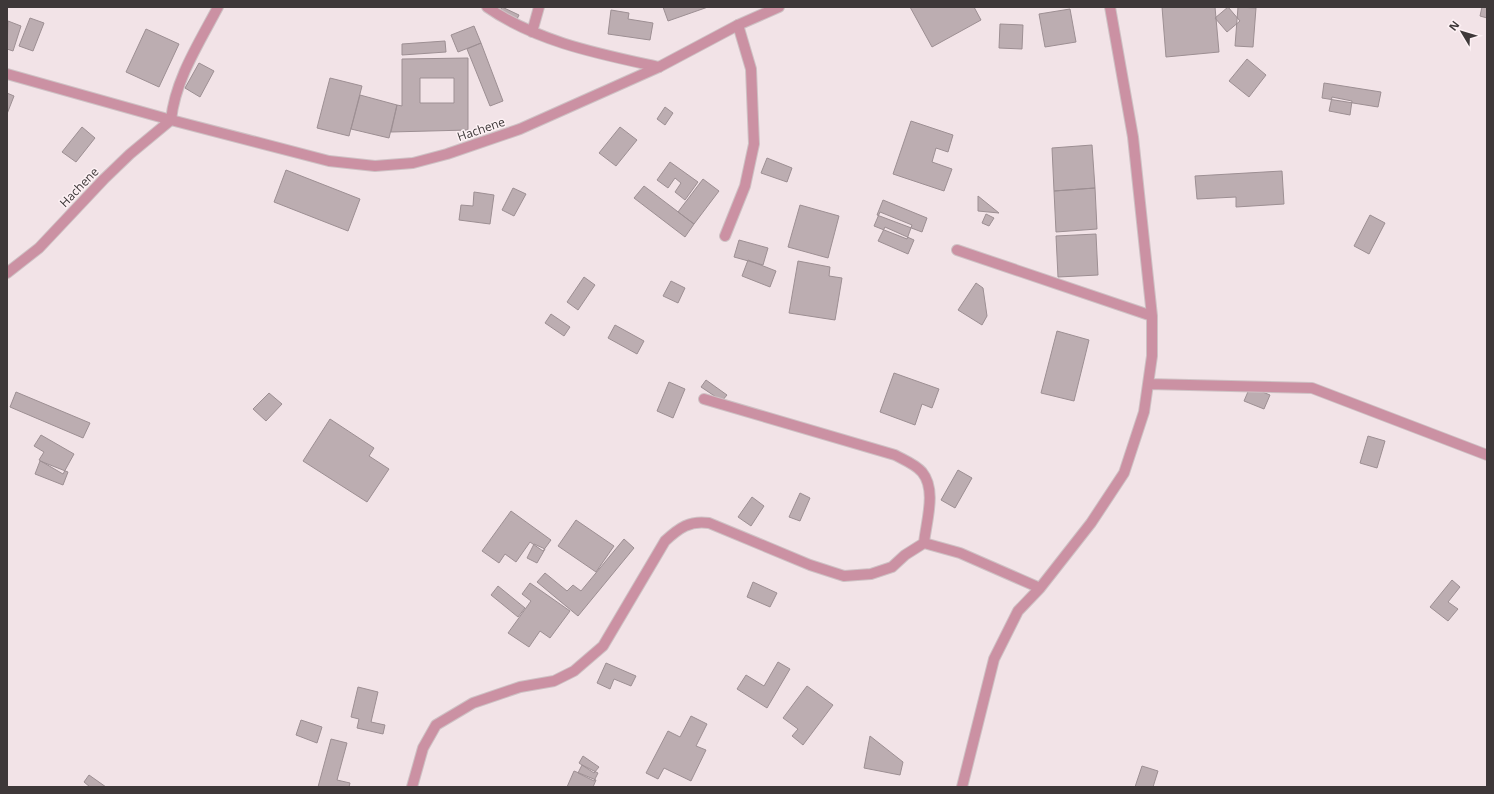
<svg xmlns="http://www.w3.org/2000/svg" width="1494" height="794" viewBox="0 0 1494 794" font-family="'Open Sans',sans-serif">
  <rect width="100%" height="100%" fill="#f2e3e7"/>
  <path fill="#bcadb1" stroke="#9d8f93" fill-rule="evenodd" d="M502,7L519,15L515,23L498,14Z
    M663,7H708L668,21Z
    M910,7H974L981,20L932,47Z
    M1162,7H1215L1219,52L1166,57Z
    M1228,7L1240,21L1227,32L1215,18Z
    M1238,7L1256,8L1253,47L1235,46Z
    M1482,7H1487V18L1480,16Z
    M1070,9L1076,42L1045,47L1039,14Z
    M611,10L629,13L628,19L653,23L650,40L608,34Z
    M30,18L44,23L33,51L19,46Z
    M8,21L21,26L13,51L7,49Z
    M1000,24L1023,25L1022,49L999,48Z
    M474,26L481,43L458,52L451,35Z
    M146,29L179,44L159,87L126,72Z
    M445,41L446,52L402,55V44Z
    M481,43L503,101L490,106L467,49Z
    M468,58V130L391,132L397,105L402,106V59ZM420,78H454V103H420Z
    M1247,59L1266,75L1249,97L1229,81Z
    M199,63L214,71L200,97L185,88Z
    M330,78L362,86L349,136L317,128Z
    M1324,83L1381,92L1378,107L1322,98Z
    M7,93L14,96L7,114Z
    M360,95L397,105L389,138L351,129Z
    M1332,97L1352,101L1350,115L1329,111Z
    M665,107L673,113L665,125L657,119Z
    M911,121L953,135L948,152L936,148L932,162L952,169L944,191L893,174Z
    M82,127L95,138L76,162L62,152Z
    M620,127L637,140L616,166L599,153Z
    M1092,145L1095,188L1054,191L1052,148Z
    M767,158L792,168L787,182L761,173Z
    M670,162L698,182L685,200L675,192L681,183L675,178L668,188L657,180Z
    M286,170L360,199L348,231L274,202Z
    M1282,171L1284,204L1236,207V197L1197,199L1195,176Z
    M703,179L719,191L694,224L678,212Z
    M644,186L694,224L685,237L634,198Z
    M513,188L526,194L514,216L502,210Z
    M1095,188L1097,229L1056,232L1054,191Z
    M474,192L494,195L490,224L459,220L461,205L473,206Z
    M978,196L999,213L978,211Z
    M883,200L927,218L922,232L877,215Z
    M800,205L839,216L828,258L788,247Z
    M880,212L912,225L907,239L874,226Z
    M986,214L994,218L989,226L982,223Z
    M1370,215L1385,223L1369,254L1354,246Z
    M885,227L914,240L908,254L878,241Z
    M1096,234L1098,275L1058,277L1056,236Z
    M739,240L768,248L763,265L734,257Z
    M748,260L776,271L770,287L742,276Z
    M798,261L830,267L829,276L842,278L835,320L789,313Z
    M584,277L595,285L578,310L567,302Z
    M671,281L685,288L678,303L663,296Z
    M976,283L983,288L987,316L982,325L958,310Z
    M551,314L570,327L564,336L545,323Z
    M615,325L644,341L637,354L608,338Z
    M1057,331L1089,340L1074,401L1041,393Z
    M894,373L939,389L932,408L922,404L915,425L880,412Z
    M706,380L727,395L722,401L701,387Z
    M669,382L685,389L673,418L657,411Z
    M1250,387L1270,395L1264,409L1244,401Z
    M16,392L90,423L83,438L10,407Z
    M269,393L282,404L266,421L253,409Z
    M330,419L374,448L369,456L389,469L367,502L303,461Z
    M41,435L74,454L63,474L39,460L44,452L34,446Z
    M1368,436L1385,441L1377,468L1360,463Z
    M40,461L68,472L63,485L35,474Z
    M958,470L972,478L955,508L941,500Z
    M800,493L810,498L800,521L789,517Z
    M752,497L764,506L751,526L738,517Z
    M511,511L551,540L543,551L530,542L516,562L505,554L499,563L482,551Z
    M576,520L614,546L596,572L558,546Z
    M624,539L634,548L578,616L537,582L545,573L567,591L573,585L581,591Z
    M534,544L545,549L537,563L527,558Z
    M1452,580L1460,587L1448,602L1458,609L1448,621L1430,607Z
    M753,582L777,593L770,607L747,597Z
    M530,583L570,611L550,638L540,631L529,647L508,633L531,601L522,594Z
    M498,586L525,608L518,617L491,595Z
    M778,662L790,669L767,708L737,689L746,675L764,686Z
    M606,663L636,676L631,686L614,679L610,689L597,683Z
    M807,686L833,705L803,745L792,736L798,729L783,718Z
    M358,687L378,692L371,722L385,725L383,734L357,728L359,719L351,717Z
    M691,716L707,724L696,746L706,750L691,781L664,768L658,779L646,773L668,731L680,737Z
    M301,720L322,727L317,743L296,735Z
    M870,736L903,762L900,775L864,768Z
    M331,739L347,743L337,780L350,783L349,787H318Z
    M583,756L599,767L594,773L579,763Z
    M582,765L598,773L594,781L578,773Z
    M1142,766L1158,771L1153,787H1135Z
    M574,771L596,780L593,787H567Z
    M89,775L106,787H90L84,782Z"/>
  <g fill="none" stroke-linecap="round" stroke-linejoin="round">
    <g stroke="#cec1c4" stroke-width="12">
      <path id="minor" d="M487,7C537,42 600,54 659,67
        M532,32L539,7
        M171,120C175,80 199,43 218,7
        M725,236L745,186L754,144L751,69L738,25
        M957,250L1152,316
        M1148,384L1312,388L1487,455
        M704,399L895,455C904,460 915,464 922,472C937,490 926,522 924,543
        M412,787L423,748L436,725L473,703L520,687L554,681L574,671L603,646L665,541C679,528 690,520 709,523L810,565L844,576L871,574L892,567L905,555L924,543L960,553L1040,588
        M962,787L994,659L1018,611L1040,588L1091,523L1124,473L1144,412L1152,356V316L1133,137L1110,7"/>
    </g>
    <g stroke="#cec1c4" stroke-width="12">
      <path id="tertiary" d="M7,74L171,120L329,161L375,166L413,163L447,154L520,129L659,67L738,25L779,7
        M7,273L39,248L104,179L130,154L171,120"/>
    </g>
    <use href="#minor" stroke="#cb91a3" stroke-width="10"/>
    <use href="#tertiary" stroke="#cb91a3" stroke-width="10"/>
  </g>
  <g text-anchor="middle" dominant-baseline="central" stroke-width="3" stroke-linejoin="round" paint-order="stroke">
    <g font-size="12" fill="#3e3839" stroke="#fdf1f4">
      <text transform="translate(481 129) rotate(-19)">Hachene</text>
      <text transform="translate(79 187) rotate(-46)">Hachene</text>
    </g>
  </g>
  <rect width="1494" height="794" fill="none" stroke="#3e3839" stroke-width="16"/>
  <g transform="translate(1462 32) rotate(308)" stroke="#fdf1f4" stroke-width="3" paint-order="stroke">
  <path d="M0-3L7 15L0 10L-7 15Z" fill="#3e3839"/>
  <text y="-6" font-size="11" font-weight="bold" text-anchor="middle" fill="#3e3839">N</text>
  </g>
</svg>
